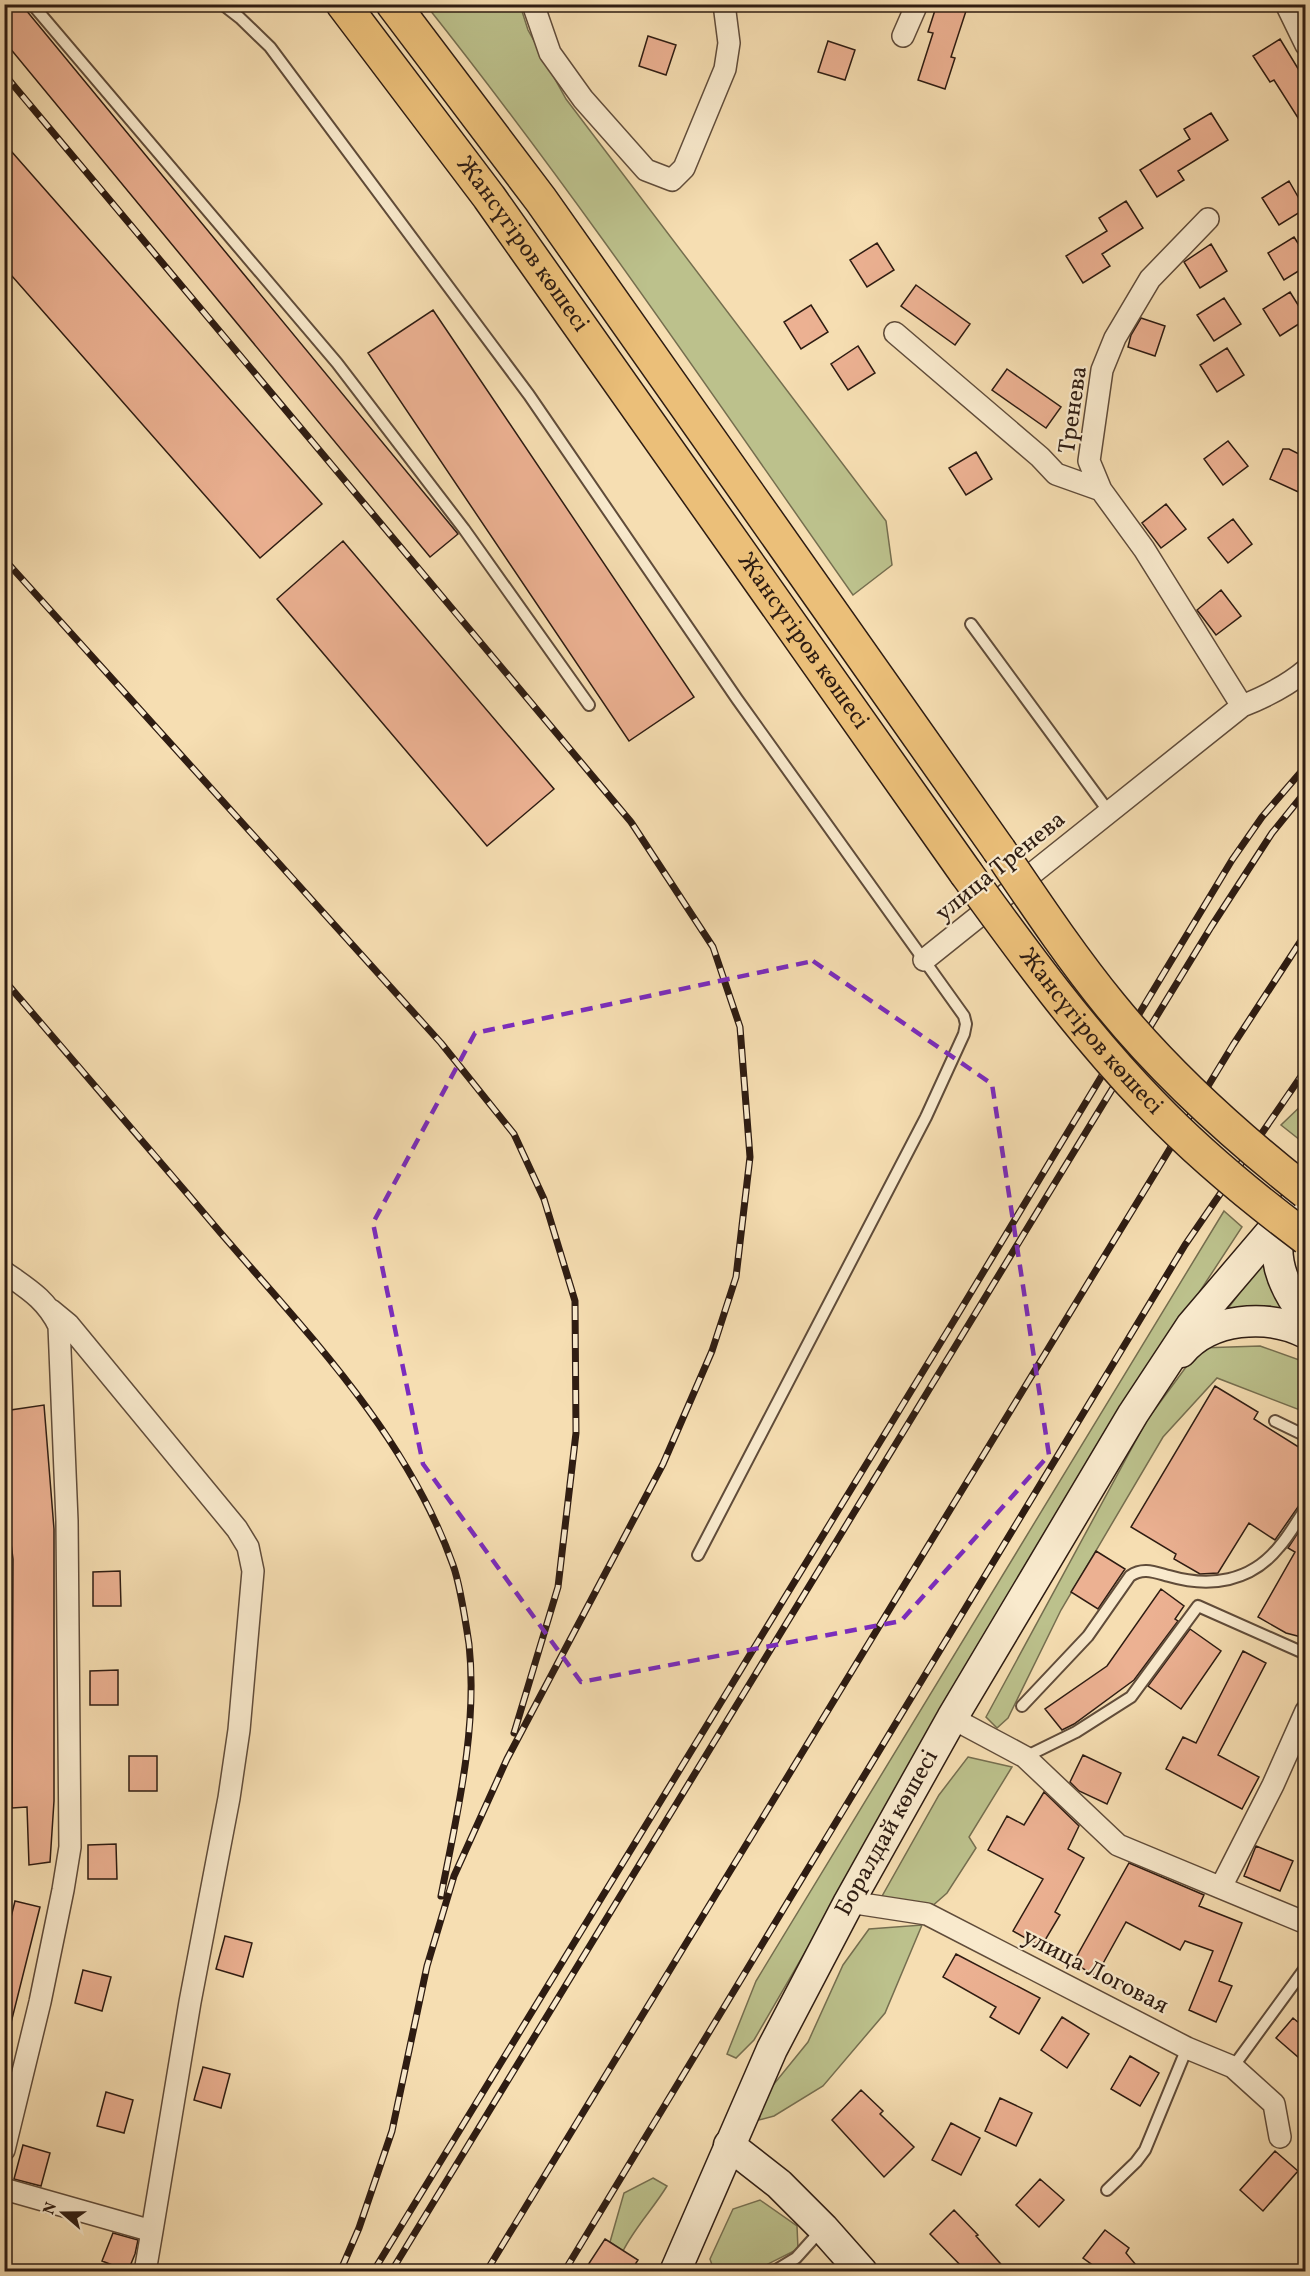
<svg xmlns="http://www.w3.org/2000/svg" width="1310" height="2276" viewBox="0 0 1310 2276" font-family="Vollkorn,serif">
  <rect width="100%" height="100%" fill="#f6deb2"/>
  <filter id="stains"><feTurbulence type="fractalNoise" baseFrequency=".00333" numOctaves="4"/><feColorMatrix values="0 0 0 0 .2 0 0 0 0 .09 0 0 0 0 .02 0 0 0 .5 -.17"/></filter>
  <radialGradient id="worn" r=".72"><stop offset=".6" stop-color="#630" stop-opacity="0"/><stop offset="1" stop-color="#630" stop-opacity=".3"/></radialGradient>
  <path fill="#bcc18c" stroke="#756e4f" stroke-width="1.5" d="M426,5H520L528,30L566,99L886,521L892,565L853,595C713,396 577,195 426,5Z
    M1305,1102V1144L1281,1125Z
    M1224,1211L1242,1227L1105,1436L754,2040L736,2058L727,2054L756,1981Z
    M1266,1257L1293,1313L1224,1314Z
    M1260,1346L1305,1362V1412L1217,1378L1163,1437L1061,1610L1008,1718L997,1728L986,1717L1147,1420L1200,1348Z
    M968,1757L1012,1767L969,1837L976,1848L947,1893L930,1908L881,1898L939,1795Z
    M922,1925L885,2013L823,2086L774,2116L759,2120L765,2095L808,2042L843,1965L869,1929Z
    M653,2178L667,2186C653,2209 635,2227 623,2251L610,2242L624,2193Z
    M760,2200L797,2226L798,2249L754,2271H714L710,2259L733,2209Z"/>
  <path fill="#ecb192" stroke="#2e1c12" stroke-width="1.5" d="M4,4H21L458,534L430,557L4,41Z
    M937,4H947L966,11L951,57L955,58L945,89L918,80L933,33L928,32Z
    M648,36L676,45L666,75L639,66Z
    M1280,39L1305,80V129L1274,80L1270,82L1253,56Z
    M828,41L855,50L845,80L818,72Z
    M1211,113L1228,140L1178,171L1184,180L1157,197L1140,170L1190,139L1184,129Z
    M4,143L322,504L260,558L4,267Z
    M1289,181L1305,209L1279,225L1262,198Z
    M1126,201L1143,228L1102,254L1110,266L1083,283L1066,256L1107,231L1099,218Z
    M1294,237L1305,254V267L1284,280L1268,253Z
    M877,243L894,270L867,287L850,260Z
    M1211,244L1227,271L1200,288L1184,262Z
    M916,285L970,324L955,345L901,306Z
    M1290,292L1305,316V320L1280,336L1263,309Z
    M1224,298L1241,324L1214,341L1197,315Z
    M811,305L828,332L801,349L784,322Z
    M433,310L694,697L629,741L368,353Z
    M1141,318L1165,326L1155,356L1128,347L1131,335Z
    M858,346L875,373L848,390L831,364Z
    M1227,348L1244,375L1217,392L1200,365Z
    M1007,369L1061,407L1046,428L992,390Z
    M1228,441L1248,466L1223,485L1204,459Z
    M1283,449H1289L1305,457V495L1270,479Z
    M976,452L992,479L966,495L949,468Z
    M1166,504L1186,529L1161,548L1142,523Z
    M1233,519L1252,544L1228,563L1208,538Z
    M343,541L554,789L487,846L277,599Z
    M1221,590L1241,616L1216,635L1197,610Z
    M1215,1386L1258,1412L1254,1419L1305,1451V1501L1300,1504L1275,1540L1249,1523L1218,1573L1200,1574L1174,1559L1176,1554L1131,1527Z
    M44,1405L54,1529V1801L50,1862L29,1865L27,1807L12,1808L13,1559L4,1488V1411Z
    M1305,1522V1638L1286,1633L1258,1617L1295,1552L1288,1548Z
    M1096,1551L1125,1569L1098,1609L1071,1592Z
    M120,1571L121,1606H93V1572Z
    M1161,1589L1184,1606L1175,1619L1178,1621L1134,1680L1074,1724L1062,1730L1045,1709L1107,1666Z
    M1190,1629L1221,1651L1181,1709L1148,1686Z
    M1243,1651L1266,1663L1218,1755L1259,1777L1242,1809L1166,1769L1183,1737L1196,1743Z
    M118,1670V1705H90V1671Z
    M1083,1755L1121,1773L1107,1804L1079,1791L1070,1782Z
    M129,1756H157V1791H129Z
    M1044,1792L1079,1826L1068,1849L1084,1858L1055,1912L1060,1915L1041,1947L1013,1931L1043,1879L988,1850L1007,1816L1024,1825Z
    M116,1844L117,1879H88V1845Z
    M1256,1846L1293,1861L1280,1891L1244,1876Z
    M1129,1863L1204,1895L1199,1906L1242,1923L1219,1981L1232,1986L1216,2022L1189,2010L1213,1951L1185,1941L1180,1950L1126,1922L1096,1976L1073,1963Z
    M15,1901L40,1907L10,2027L4,2026V1945Z
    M225,1936L252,1943L243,1977L216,1969Z
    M956,1954L1040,1998L1019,2034L990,2017L996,2007L943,1977Z
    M83,1970L111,1977L102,2011L75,2003Z
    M1062,2017L1089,2034L1067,2068L1041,2050Z
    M1293,2018L1305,2028V2063L1276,2038Z
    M1130,2056L1159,2073L1140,2106L1111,2089Z
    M203,2067L230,2074L221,2108L194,2100Z
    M861,2090L883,2111L880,2114L914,2147L884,2177L832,2120Z
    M106,2092L133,2100L124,2133L97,2126Z
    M1000,2098L1032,2113L1016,2146L985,2131Z
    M951,2123L980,2138L961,2175L932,2160Z
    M23,2145L50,2153L41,2186L14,2179Z
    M1275,2151L1298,2171L1263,2211L1240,2190Z
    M1040,2179L1064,2200L1039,2227L1016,2205Z
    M954,2210L978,2235L976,2236L1007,2271H966L930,2234Z
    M1105,2230L1129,2248L1126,2253L1141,2271H1101L1083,2258Z
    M113,2233L138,2240L135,2254L128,2271L102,2261Z
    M605,2239L638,2260L631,2271H584Z"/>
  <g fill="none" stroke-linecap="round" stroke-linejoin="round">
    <g stroke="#604c3a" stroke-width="14">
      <path id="lane" d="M32,4L337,363L464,529L589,705
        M222,4L240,18L270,47L529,395L737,699L964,1016L966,1024L964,1034L926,1117L698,1555
        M971,624L1109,812
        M1275,1421L1306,1436
        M1022,1706L1088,1636L1130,1576C1143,1567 1154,1572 1169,1576C1210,1588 1251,1582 1279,1547C1289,1536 1297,1521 1306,1508
        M1025,1757L1076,1732L1131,1697L1198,1606L1306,1654
        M1233,2067L1306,1967
        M1107,2190L1136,2162L1145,2150L1187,2048
        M773,2272L796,2258L822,2229"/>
    </g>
    <g stroke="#604c3a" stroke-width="24">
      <path id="street" d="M533,4L550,53L583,99L646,170L672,180L684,168L725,69L729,43L724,4
        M1286,4L1306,45
        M903,36L917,4
        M1208,219L1150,279L1115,338L1102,370L1089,461L1101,490L1144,549L1242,706
        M895,333L1040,457L1056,474L1101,490
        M924,960L1242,706C1265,697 1287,686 1306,670
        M4,1272C28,1289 46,1299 59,1326L67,1521L70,1847L63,1890L40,2002L4,2150
        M952,1718L1025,1757L1118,1845L1306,1923
        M1221,1887L1273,1785L1306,1711
        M849,1902L927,1914L1187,2048L1233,2067L1274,2104L1280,2137
        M4,2189L152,2231L190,2002L229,1798L239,1730L253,1571L248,1547L237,1529L68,1324L51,1310
        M145,2272L152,2231"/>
    </g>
    <g stroke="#2e1c12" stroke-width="33">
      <g id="secondary">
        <path d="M1285,1216C1267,1252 1283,1288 1306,1317"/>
        <path d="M1181,1352C1210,1318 1266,1313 1306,1333"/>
        <path d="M729,2145L779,2184L823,2228L862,2272"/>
        <path id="s1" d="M675,2272L772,2049L849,1902L952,1718L1133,1414L1191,1326L1306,1191"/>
      </g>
    </g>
    <g stroke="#2e1c12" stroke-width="36">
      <g id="primary">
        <path id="s2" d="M343,4L489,197L966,873"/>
        <path d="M393,4L541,200L999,850"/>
      </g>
    </g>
    <use href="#lane" stroke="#f9eacd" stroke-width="10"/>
    <use href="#street" stroke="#f9eacd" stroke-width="21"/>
    <use href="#secondary" stroke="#f9eacd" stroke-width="30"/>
    <use href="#primary" stroke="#ebbf79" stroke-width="33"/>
    <g stroke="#2e1c12" stroke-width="7">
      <path id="rail" d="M4,74L631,822L713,947L740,1027L750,1157L736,1277L712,1351L663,1464L507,1759L454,1876L427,1966L392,2131L359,2228L340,2272
        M4,559L441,1043L514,1134L544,1199L575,1301L576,1433L558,1587L514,1733
        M4,980C76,1064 148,1147 219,1231C307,1333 407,1435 453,1565C460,1584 466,1624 469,1644C478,1728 457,1814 441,1896
        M373,2272L955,1319L1232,860L1262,817L1306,766
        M391,2272L1211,927L1272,833L1306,791
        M486,2272L1233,1045L1306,933
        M564,2272L1185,1245L1306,1069"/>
    </g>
    <use href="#rail" stroke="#f9eacd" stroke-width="4.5" stroke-dasharray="14" stroke-linecap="butt"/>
    <g stroke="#2e1c12" stroke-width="36" stroke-linecap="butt">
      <g id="primary-bridge">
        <path d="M999,850C1035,903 1071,957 1111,1006C1168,1076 1235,1136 1306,1192"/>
        <path id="s3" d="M966,873C1024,953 1082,1033 1151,1104C1198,1153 1251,1197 1306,1238"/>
      </g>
    </g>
    <use href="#primary-bridge" stroke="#ebbf79" stroke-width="33"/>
  </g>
  <path fill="none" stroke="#7b2cbf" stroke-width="4.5" stroke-dasharray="12 8" stroke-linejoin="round" d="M813,961L992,1084L1049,1455L901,1621L581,1682L423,1464L373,1223L475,1033Z"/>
  <g text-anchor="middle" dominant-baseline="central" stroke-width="4.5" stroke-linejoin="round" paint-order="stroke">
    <g font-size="24" fill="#2e1c12" stroke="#f9eacd">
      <text stroke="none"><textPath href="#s2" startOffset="300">Жансүгіров көшесі</textPath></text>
      <text transform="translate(1074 410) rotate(-82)">Тренева</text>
      <text stroke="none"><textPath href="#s2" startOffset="786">Жансүгіров көшесі</textPath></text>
      <text transform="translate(1001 867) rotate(-39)">улица Тренева</text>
      <text stroke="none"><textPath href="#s3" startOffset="202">Жансүгіров көшесі</textPath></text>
      <text stroke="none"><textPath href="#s1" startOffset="488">Боралдай көшесі</textPath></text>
      <text transform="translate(1095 1972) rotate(27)">улица Логовая</text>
    </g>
  </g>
  <rect width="1310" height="2276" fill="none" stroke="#f6deb2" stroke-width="24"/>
  <rect x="6" y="6" width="1298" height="2264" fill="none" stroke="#2e1c12" stroke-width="3"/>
  <rect x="12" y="12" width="1286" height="2252" fill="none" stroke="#2e1c12" stroke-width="1.5"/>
  <g transform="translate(63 2213) rotate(290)" stroke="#f9eacd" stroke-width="4.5" paint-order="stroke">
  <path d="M0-4.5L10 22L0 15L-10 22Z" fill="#2e1c12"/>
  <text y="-9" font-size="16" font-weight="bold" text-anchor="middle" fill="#2e1c12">N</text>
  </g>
  <rect width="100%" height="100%" filter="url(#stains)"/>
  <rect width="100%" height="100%" fill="url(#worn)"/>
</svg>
